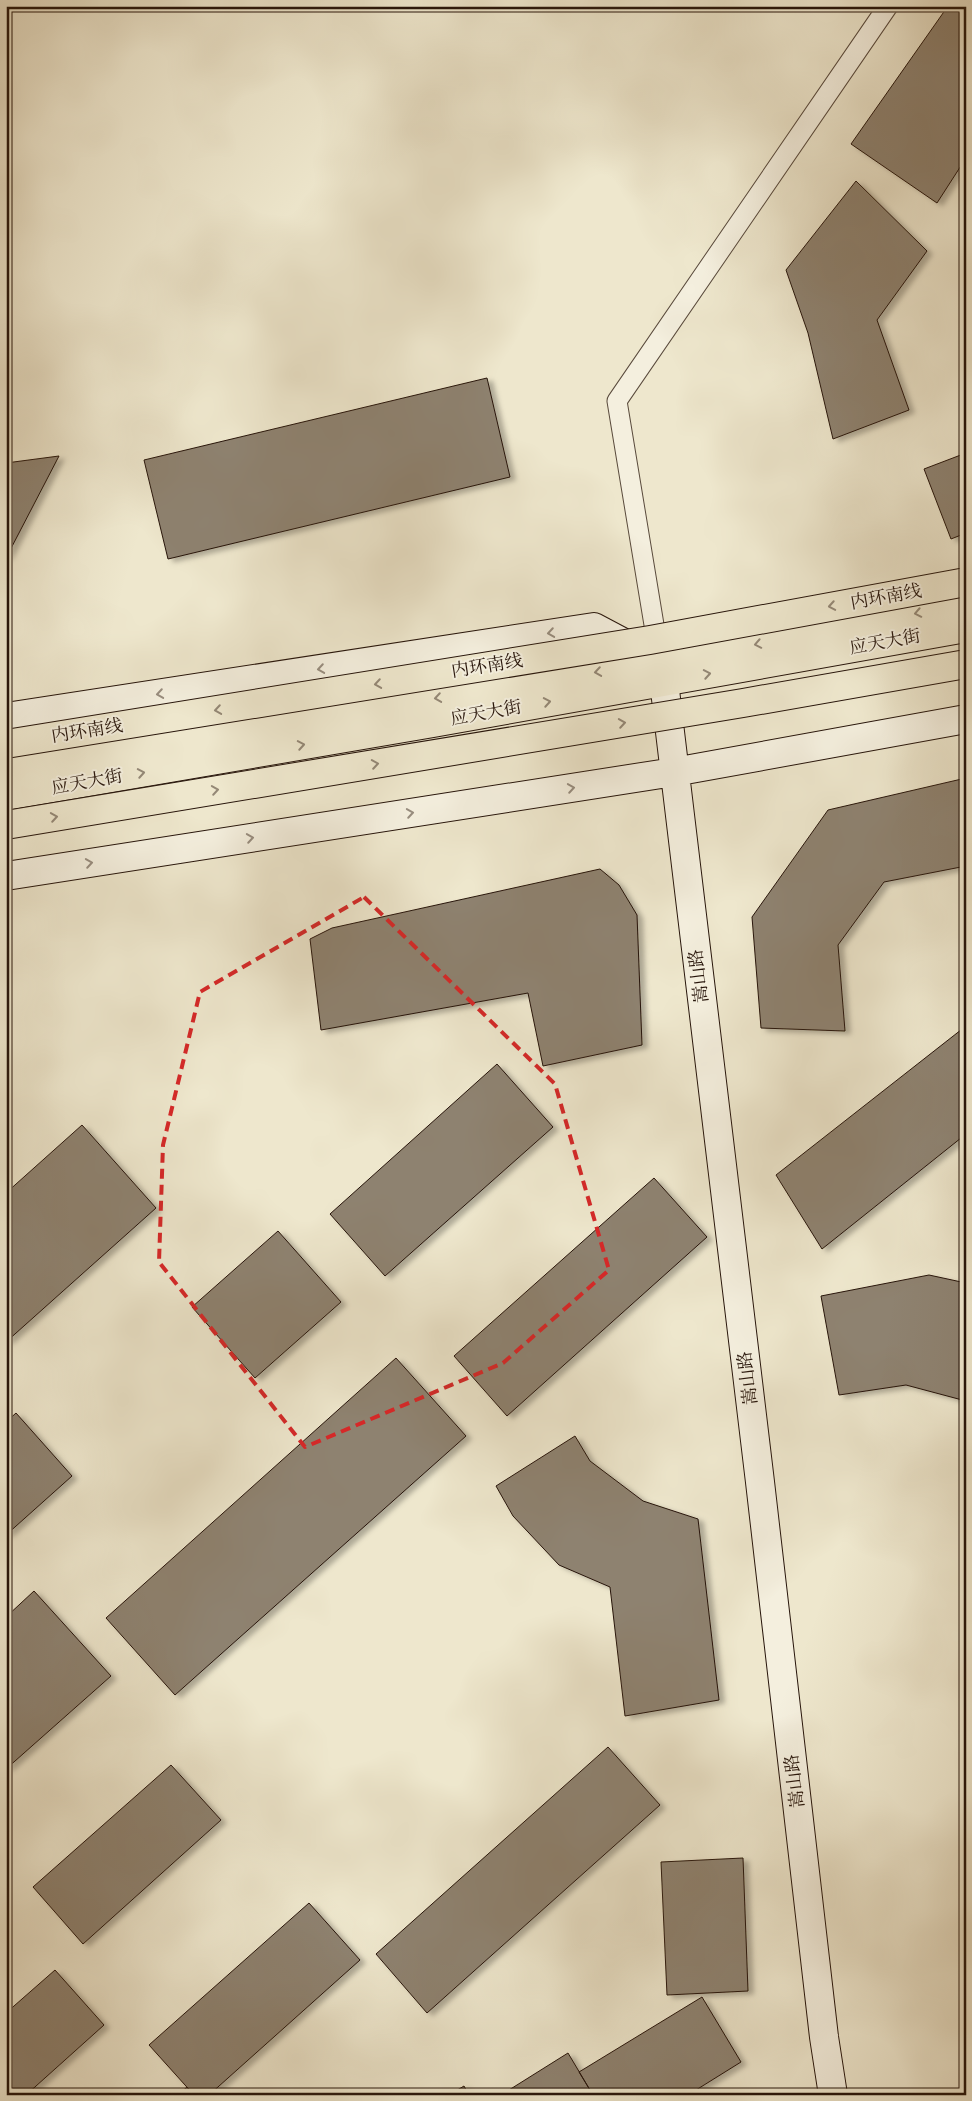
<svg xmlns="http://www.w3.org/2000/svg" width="972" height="2101" viewBox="0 0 972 2101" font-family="'IM FELL Double Pica','Noto Serif SC',serif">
  <defs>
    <filter id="shadow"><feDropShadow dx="5.5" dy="3" stdDeviation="2.5" flood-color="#0004"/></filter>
  </defs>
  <rect width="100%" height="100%" fill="#eee7cd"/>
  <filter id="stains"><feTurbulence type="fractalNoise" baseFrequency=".004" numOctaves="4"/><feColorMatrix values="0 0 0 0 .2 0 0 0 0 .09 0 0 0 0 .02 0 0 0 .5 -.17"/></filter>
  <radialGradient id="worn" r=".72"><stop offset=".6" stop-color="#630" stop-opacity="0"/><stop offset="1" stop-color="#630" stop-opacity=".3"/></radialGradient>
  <path fill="#8e8270" stroke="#27150b" filter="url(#shadow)" d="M948,6H966V158L937,203L851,144Z
    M856,181L927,251L877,320L909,410L833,439L808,333L786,270Z
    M487,378L510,477L168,559L144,460Z
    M966,453V533L951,539L924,469Z
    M59,456L6,558V463Z
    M966,778V866L884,882L838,945L845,1031L761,1028L752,917L828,810Z
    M600,869L619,885L637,915L642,1045L543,1066L528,993L321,1030L310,939L332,928Z
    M966,1026V1134L822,1249L776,1175Z
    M497,1064L553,1127L385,1276L330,1214Z
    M82,1125L156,1208L6,1342V1193Z
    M654,1178L707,1237L507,1416L454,1356Z
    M278,1231L341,1302L255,1378L192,1307Z
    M929,1275L966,1283V1401L906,1385L839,1395L821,1296Z
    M396,1358L466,1436L175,1695L106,1618Z
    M16,1413L72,1476L6,1535V1422Z
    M575,1436L590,1461L643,1501L698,1519L719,1700L625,1716L610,1587L559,1565L513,1516L496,1486Z
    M34,1591L111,1676L6,1769V1617Z
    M608,1747L660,1805L427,2013L376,1954Z
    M171,1765L221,1820L83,1944L33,1887Z
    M743,1858L748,1991L667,1995L661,1862Z
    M309,1903L360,1960L209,2095H194L149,2045Z
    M55,1970L104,2025L26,2095H6V2013Z
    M702,1997L741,2062L688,2095H593L579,2072Z
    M568,2053L593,2095H501Z
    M464,2086L469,2095H449Z
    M187,2087L194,2095H178Z"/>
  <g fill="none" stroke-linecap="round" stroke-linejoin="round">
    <g stroke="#594a3c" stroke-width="21">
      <path id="lane" d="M658,649L617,401L888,6"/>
    </g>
    <g stroke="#27150b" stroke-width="30">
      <path id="secondary" d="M6,717L594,627L660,662L664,682L760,1482L824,2037L833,2095
        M6,876L674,772L966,719"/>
    </g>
    <g stroke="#27150b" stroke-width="30">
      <path id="primary" d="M6,768L660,662L966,603
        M6,796L433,723L966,628"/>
    </g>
    <use href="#lane" stroke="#f4efde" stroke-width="19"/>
    <use href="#secondary" stroke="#f4efde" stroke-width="28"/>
    <use href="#primary" stroke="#eee7cd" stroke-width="28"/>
    <g stroke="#27150b" stroke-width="30" stroke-linecap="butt">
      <path id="highway-bridge" d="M6,744L650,640L966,582
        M6,825L743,703L966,664"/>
    </g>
    <use href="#highway-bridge" stroke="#eee7cd" stroke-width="28"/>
  </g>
  <defs><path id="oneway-chevron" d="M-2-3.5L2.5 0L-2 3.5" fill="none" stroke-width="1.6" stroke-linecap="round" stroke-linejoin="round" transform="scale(1.25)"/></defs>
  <g stroke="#948876">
    <use href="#oneway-chevron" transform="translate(832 606) rotate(170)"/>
    <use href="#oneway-chevron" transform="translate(918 613) rotate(169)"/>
    <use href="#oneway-chevron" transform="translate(758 644) rotate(169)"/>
    <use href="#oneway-chevron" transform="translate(598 672) rotate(171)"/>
    <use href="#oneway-chevron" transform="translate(707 674) rotate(-10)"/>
    <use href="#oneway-chevron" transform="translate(378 684) rotate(171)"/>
    <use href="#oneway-chevron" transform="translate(438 698) rotate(171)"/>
    <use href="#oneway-chevron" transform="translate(547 702) rotate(-10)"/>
    <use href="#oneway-chevron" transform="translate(218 710) rotate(171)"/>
    <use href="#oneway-chevron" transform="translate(622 723) rotate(-9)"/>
    <use href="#oneway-chevron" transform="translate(301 745) rotate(-10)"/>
    <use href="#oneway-chevron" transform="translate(375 764) rotate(-9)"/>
    <use href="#oneway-chevron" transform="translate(141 773) rotate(-10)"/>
    <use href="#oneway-chevron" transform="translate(215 790) rotate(-9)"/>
    <use href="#oneway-chevron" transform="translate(54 817) rotate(-9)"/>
  </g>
  <g stroke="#988d7f">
    <use href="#oneway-chevron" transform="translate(551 633) rotate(171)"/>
    <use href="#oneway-chevron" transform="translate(321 669) rotate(171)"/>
    <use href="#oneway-chevron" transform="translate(160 694) rotate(171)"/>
    <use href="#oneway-chevron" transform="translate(571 788) rotate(-9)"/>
    <use href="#oneway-chevron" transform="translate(410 813) rotate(-9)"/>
    <use href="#oneway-chevron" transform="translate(250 838) rotate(-9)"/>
    <use href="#oneway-chevron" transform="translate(89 863) rotate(-9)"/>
  </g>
  <path fill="none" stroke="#d62828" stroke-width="4" stroke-dasharray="10 6" stroke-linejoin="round" d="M364,897L555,1084L609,1270L503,1363L305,1447L159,1262L163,1145L200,992Z"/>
  <g text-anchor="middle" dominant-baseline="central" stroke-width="4" stroke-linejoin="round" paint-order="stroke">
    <g font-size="18" fill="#27150b" stroke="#f4efde">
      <text transform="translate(886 597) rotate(-10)">内环南线</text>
      <text transform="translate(885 642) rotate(-10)">应天大街</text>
      <text transform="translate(487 666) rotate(-9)">内环南线</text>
      <text transform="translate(486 713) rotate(-10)">应天大街</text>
      <text transform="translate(87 731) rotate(-9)">内环南线</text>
      <text transform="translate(87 782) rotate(-10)">应天大街</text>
      <text transform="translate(699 976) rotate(-97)">嵩山路</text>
      <text transform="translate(748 1378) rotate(-97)">嵩山路</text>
      <text transform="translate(795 1781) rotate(-97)">嵩山路</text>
    </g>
  </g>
  <rect width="972" height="2101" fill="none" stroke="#eee7cd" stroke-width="25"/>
  <rect x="8" y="8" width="957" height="2086" fill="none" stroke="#27150b" stroke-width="2.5"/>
  <rect x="12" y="12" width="947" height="2076" fill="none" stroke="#27150b"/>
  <rect width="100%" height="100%" filter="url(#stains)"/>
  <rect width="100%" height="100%" fill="url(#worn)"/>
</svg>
